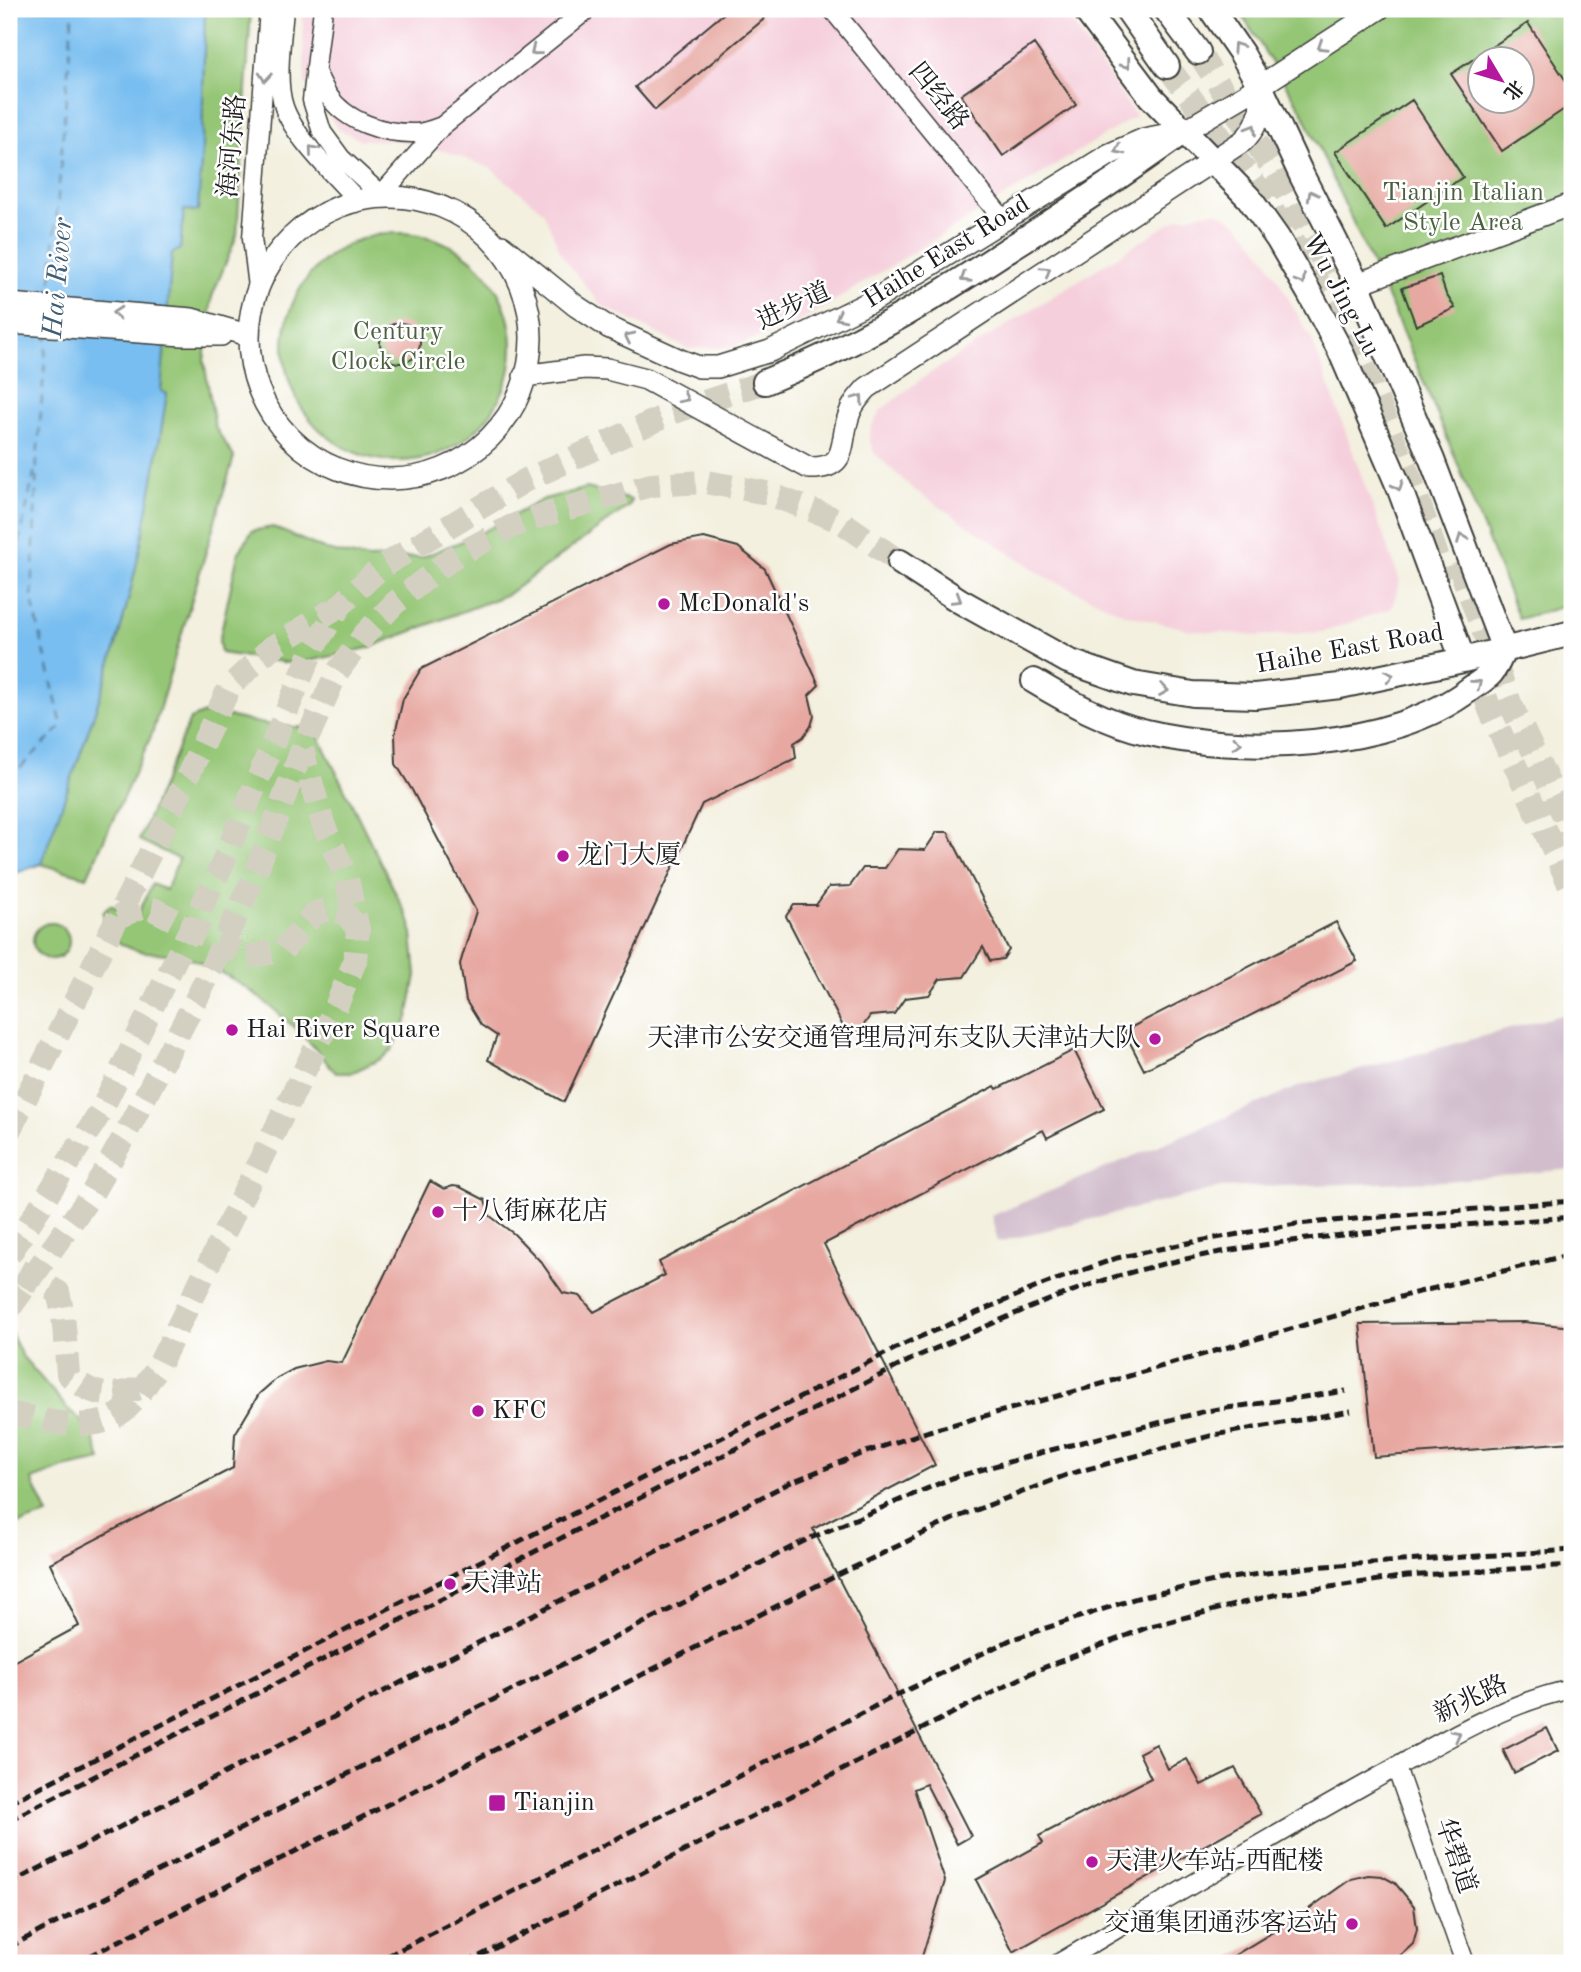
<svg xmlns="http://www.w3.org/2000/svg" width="1581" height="1972" viewBox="0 0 1581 1972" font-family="'Old Standard TT','Noto Serif SC',serif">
  <rect width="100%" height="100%" fill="#fff"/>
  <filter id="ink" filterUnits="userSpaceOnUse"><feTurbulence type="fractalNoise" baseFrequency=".0143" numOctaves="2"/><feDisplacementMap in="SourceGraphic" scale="14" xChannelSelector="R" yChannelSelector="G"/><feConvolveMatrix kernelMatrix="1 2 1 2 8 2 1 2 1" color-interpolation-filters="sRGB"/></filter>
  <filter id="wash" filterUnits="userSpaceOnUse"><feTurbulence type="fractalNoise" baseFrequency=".00686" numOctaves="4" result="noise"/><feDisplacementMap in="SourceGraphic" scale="28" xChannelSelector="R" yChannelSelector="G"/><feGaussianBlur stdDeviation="1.57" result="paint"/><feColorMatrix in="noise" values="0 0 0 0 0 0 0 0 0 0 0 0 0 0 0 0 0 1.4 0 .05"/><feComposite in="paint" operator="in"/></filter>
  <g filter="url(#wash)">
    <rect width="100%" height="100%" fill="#f3f0df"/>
    <path fill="#f5cfdb" d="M302,9H1063L1136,116L803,320L733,347L688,349L601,305L562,256L543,211L490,168L447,152L399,141L361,140L338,129L305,83Z
      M1216,211L1239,224L1264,255L1312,340L1400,581L1392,608L1323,632L1258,636L1190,630L1124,614L1044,576L913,489L874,453L869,439L871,427L881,410L924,377L1178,218Z"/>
    <path fill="#d1bdcc" d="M1572,1012V1169L1445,1181L1219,1188L998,1242L991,1216L1300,1086Z"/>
    <path fill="#95c676" stroke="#587149" stroke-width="2" fill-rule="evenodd" d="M9,9H251L237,235L212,297L204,361L215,427L234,457L152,734L87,877L41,864L9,875Z
      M1238,9H1572V604L1519,619L1455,457L1395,314L1302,111ZM1480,60H1522V102H1480Z
      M284 347a114 114 0 1 1 228 0a114 114 0 1 1-228 0Z
      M587,488L631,500L629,506L508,594L368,648L296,664L221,653L219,641L238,554L252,531L273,527L326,550L368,559L422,557L475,536L544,499Z
      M210,711C244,721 276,728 311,727L316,731L411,924L416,975L408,1018L391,1051L381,1059L351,1073H336C327,1064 320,1053 311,1044C278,1010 239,977 194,960C155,945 115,966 103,913L110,905L137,916L152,884L166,890L179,859L139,840L190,719Z
      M33 941a18 18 0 1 1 36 0a18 18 0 1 1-36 0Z
      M9,1329L22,1356L68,1409L90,1428L101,1460L64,1468L32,1480L48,1515L9,1527Z"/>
    <path fill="#78bef0" stroke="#4a6d86" stroke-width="2" d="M9,9H205L202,149L198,211L184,210L180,249L172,254L161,391L167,394C155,470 143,546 123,620C101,703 69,783 41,864L9,875Z"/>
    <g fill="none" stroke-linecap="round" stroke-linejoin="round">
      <path stroke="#415d71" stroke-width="2" stroke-dasharray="9 7" stroke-linecap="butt" d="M50,297L73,9
        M9,590L36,464
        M9,779L62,726L32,600L37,460L47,334"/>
    </g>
    <g id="blocks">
      <path fill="#e7a8a1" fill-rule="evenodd" d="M729,9H756L764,19L655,110L635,87Z
        M1528,23L1572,90V104L1502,151L1451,74ZM1480,60H1522V102H1480Z
        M1034,44L1076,105L1003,156L961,95Z
        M1412,100L1463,177L1386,229L1335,152Z
        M1440,276L1446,294L1455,308L1416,326L1402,288Z
        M380 343a20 20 0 1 1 40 0a20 20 0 1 1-40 0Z
        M704,538L738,547L765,569L819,685L809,695L814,716L811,726L803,737L794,743L796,758L702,804L564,1102L488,1060L497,1036L481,1025L466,1001L460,964L476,911L412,790L396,764L395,734L403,699L421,669L671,544Z
        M937,832H948L1009,950L1003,959L990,961L983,947L964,977L940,979L929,995L905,998L894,1014L870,1016L859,1032L847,1034L786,916L794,905H816L829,887L850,886L863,868H885L898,849L925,850Z
        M1336,922L1357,961L1144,1070L1124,1031Z
        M1074,1050L1104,1109L1047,1138L1043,1130L824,1244L935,1465L813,1529L971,1836L957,1844L926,1784L914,1789L945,1881L920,1963H9V1664L79,1626L50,1563L233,1468L235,1434L259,1394L277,1378L294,1369L326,1361L342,1363L430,1181L444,1189L453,1186L460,1187L485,1200L490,1216L514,1234L541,1262L563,1293L580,1296L594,1312L665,1275L659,1262L995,1086L997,1089Z
        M1524,1322L1572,1327V1442L1374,1457L1360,1324Z
        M1547,1728L1558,1751L1514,1773L1503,1750Z
        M1156,1744L1168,1769L1187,1759L1201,1785L1235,1768L1261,1814L1013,1952L976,1880L1043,1843L1039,1836L1151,1778L1139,1753Z
        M1368,1875L1382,1876L1395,1883L1414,1906L1417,1929L1413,1944L1392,1963H1222L1296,1918L1351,1879Z"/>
    </g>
  </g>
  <g filter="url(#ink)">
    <use href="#blocks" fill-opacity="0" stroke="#3c3c39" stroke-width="2"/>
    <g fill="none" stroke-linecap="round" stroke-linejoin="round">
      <path stroke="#d3d0c2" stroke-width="24" stroke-dasharray="24 12" stroke-linecap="butt" d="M1198,52L1271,166L1330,273
        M1167,66L1258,188L1327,297L1353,343L1413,486L1445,579
        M1458,562L1510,703L1572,832
        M1474,663L1490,710L1572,890
        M118,917L141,907L153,909L247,957L283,950L314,914L328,909L345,913L358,929
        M9,1131L168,818L230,686L271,648L334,609
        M9,1255L100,1113L220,869L314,646L341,605L381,567L526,480L674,412L765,382
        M19,1271L58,1292L63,1314L68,1374C94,1398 110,1398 143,1387
        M9,1309L91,1195L125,1135L200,992L252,882L302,750L336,674L365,634L395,603L452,558L510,527L537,517L651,485L706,482L767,493L840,521L900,562
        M9,1413C44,1419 90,1436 122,1412C136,1402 147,1382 157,1369L335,1009L355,961L358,929L347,879L323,824L302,750"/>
      <g stroke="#3c3c39" stroke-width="21">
        <path id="minor" d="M284,9C282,36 275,81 284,107C294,137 336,177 358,201
          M323,9L312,100L322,132L341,158L381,195L442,126L588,9
          M832,9L1003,219
          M315,70C319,78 323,87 328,95C346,122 384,134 416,133C424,133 434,129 442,126
          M258,287L252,238L269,9
          M1396,1767L1465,1963
          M1059,1963C1161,1903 1262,1842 1366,1784C1431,1748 1499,1704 1572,1689"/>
      </g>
      <g stroke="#3c3c39" stroke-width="24">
        <path id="tertiary" d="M249 338a141 141 0 1 1 282 0a141 141 0 1 1-282 0Z
          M502,246L576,306L608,327L680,360L699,367H718L770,351L876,299L1110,154L1144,139L1184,131L1260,86L1379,9
          M1357,284L1572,204
          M9,304L192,319L247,335
          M9,323L183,335H221
          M524,376L584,368L607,369L646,379L809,468C850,469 839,443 849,415C852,404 860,396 867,388L1243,141C1259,126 1263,109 1260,88"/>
      </g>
      <g stroke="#3c3c39" stroke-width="28">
        <path id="secondary" d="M1085,9L1151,97L1249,198L1278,239L1310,294L1340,350L1399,487L1463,660
          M1127,9L1167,66
          M1166,9L1198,52
          M1211,9L1242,54L1260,86L1302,176L1357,284L1432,460L1504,649
          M765,382C857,345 930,301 1012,247C1071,210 1128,171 1184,131
          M900,562L960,601L1068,661L1133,684L1193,694L1255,696L1340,686L1463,660L1572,633
          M1034,681C1069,702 1107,723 1146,732C1240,755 1391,750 1470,689C1477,684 1486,679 1491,673C1497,666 1500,657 1504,649"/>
      </g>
      <use href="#minor" stroke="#fff" stroke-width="18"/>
      <use href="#tertiary" stroke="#fff" stroke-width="21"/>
      <use href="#secondary" stroke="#fff" stroke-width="24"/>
      <path stroke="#1c1c1c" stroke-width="5" stroke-dasharray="10 5" stroke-linecap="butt" d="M9,1803L908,1342L1044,1284L1117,1258L1193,1242L1296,1224L1572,1201
        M9,1820L918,1356C986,1327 1054,1294 1125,1274C1270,1233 1423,1229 1572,1217
        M9,1884L789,1483L863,1453L929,1431L1091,1387L1411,1294L1572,1254
        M9,1947L806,1540L952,1478L1051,1450L1206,1411L1346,1391
        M76,1963L832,1578L953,1519L1069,1474L1214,1435L1351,1411
        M374,1963L897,1695L1010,1640L1137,1598L1223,1579L1310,1567L1572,1550
        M466,1963L1035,1671L1151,1626L1274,1595L1407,1576L1572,1565"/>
    </g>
    <defs><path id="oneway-chevron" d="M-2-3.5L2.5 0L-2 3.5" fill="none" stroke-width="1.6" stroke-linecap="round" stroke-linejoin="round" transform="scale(1.75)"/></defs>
    <g stroke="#999">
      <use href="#oneway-chevron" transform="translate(1322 46) rotate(147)"/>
      <use href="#oneway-chevron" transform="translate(1237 47) rotate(-124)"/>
      <use href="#oneway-chevron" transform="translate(535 51) rotate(141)"/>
      <use href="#oneway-chevron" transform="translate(1126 64) rotate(53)"/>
      <use href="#oneway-chevron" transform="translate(265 77) rotate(95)"/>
      <use href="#oneway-chevron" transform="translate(1252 129) rotate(-59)"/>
      <use href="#oneway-chevron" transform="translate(313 150) rotate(-130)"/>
      <use href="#oneway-chevron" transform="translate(1119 150) rotate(154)"/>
      <use href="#oneway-chevron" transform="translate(1312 195) rotate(-118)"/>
      <use href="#oneway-chevron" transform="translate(1046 271) rotate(-33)"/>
      <use href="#oneway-chevron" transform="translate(965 278) rotate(147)"/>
      <use href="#oneway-chevron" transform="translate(1301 280) rotate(60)"/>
      <use href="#oneway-chevron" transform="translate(117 313) rotate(-175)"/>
      <use href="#oneway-chevron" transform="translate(840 317) rotate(153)"/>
      <use href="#oneway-chevron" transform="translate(629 337) rotate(-154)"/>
      <use href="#oneway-chevron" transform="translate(684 398) rotate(27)"/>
      <use href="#oneway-chevron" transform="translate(859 399) rotate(-54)"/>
      <use href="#oneway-chevron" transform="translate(1398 486) rotate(68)"/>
      <use href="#oneway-chevron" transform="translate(1462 538) rotate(-111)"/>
      <use href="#oneway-chevron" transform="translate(957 599) rotate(32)"/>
      <use href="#oneway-chevron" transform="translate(1389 676) rotate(-13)"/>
      <use href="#oneway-chevron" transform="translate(1477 684) rotate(-38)"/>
      <use href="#oneway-chevron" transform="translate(1164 690) rotate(9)"/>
      <use href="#oneway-chevron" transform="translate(1237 743) rotate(4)"/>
      <use href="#oneway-chevron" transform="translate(1456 1735) rotate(-28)"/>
    </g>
  </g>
  <g fill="#b5179e" stroke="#fff" stroke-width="2.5">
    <circle cx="664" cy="604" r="7"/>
    <circle cx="563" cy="856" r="7"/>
    <circle cx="232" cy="1030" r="7"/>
    <circle cx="1155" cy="1039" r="7"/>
    <circle cx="438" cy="1212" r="7"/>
    <circle cx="478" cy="1411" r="7"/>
    <circle cx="450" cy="1584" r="7"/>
    <rect x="488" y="1794" width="18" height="18" rx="3.5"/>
    <circle cx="1092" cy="1862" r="7"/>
    <circle cx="1352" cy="1924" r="7"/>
  </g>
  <g text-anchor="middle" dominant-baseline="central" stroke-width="5" stroke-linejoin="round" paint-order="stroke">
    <g font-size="26" fill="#1c1c1c" stroke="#fff">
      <text transform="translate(938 97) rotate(51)">四经路</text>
      <text transform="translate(233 146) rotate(-85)">海河东路</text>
      <text transform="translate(947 252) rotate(-32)">Haihe East Road</text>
      <text transform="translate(1341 295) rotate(62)">Wu Jing Lu</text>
      <text transform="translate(794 307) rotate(-25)">进步道</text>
      <text transform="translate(1350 649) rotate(-10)">Haihe East Road</text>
      <text transform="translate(1471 1700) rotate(-25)">新兆路</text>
      <text transform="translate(1455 1856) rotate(71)">华碧道</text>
    </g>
    <g font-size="26" fill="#4c6040" stroke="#fff">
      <text x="1463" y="193">Tianjin Italian<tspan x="1463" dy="30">Style Area</tspan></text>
      <text x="398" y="332">Century<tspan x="398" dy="30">Clock Circle</tspan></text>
    </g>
    <g font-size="26" fill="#1c1c1c" stroke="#fff" text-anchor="start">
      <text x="678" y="604">McDonald's</text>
      <text x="577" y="856">龙门大厦</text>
      <text x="246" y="1030">Hai River Square</text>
      <text x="1141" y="1039" text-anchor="end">天津市公安交通管理局河东支队天津站大队</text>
      <text x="452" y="1212">十八街麻花店</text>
      <text x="492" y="1411">KFC</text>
      <text x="464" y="1584">天津站</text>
      <text x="513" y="1803">Tianjin</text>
      <text x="1106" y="1862">天津火车站-西配楼</text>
      <text x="1338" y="1924" text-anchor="end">交通集团通莎客运站</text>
    </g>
    <g font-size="28" font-style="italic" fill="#415d71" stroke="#fff">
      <text transform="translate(59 278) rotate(-85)">Hai River</text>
    </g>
  </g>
  <rect width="1581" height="1972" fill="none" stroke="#fff" stroke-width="35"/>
  <g transform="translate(1501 80) rotate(128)"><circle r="33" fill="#ffffff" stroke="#a4a4a4" stroke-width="2"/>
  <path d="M0-5L12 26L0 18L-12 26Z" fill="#b5179e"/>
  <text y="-10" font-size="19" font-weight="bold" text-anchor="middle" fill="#1c1c1c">北</text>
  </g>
</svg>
